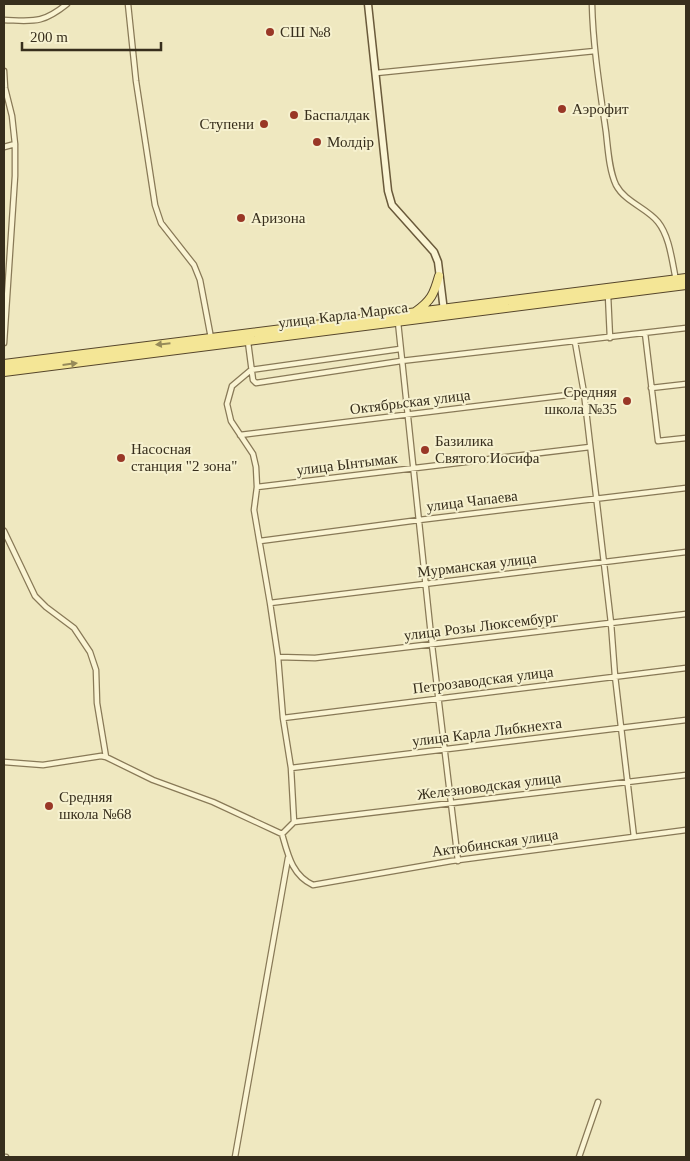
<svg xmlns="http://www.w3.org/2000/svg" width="690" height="1161" viewBox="0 0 690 1161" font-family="Georgia,serif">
  <rect width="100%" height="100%" fill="#efe8c0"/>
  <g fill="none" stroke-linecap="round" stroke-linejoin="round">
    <g stroke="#887957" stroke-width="7">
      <path id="street" d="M128,4L136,81L155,205L161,223L194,265L200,280L211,338
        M592,4C593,47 600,90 606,132C608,149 609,170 616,185C625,202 647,208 658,222C670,237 672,262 676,280
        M4,20C34,21 42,24 67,4
        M4,71L5,88L12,116L15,144V176L4,343
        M376,73L595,51
        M4,147L15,144
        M608,295L610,338
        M398,322L432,645L458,861
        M645,333L658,441L686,438
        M248,342L253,380L256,383L401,361L686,328
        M575,342L584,393L611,623L615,676L634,837
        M400,349L251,370L232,386L227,404L231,421L253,454L256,467L257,487L254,510L270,603L278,657L283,718L291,768L294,822L282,834C288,855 292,875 313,885L451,861L686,830
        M651,388L686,384
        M240,435L584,393
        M257,487L590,447
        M4,531L35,596L46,607L74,628L90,652L96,670L97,703L106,757
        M260,541L419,520L686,488
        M270,603L686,552
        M278,657L315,658L686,614
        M283,718L686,668
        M4,762L43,765L101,756L106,757L153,780L213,802L282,834
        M291,768L686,720
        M294,822L686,775
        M4,1157H6
        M235,1157L288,858
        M579,1157L598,1102"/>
    </g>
    <g stroke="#6a5a3b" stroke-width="9">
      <path id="secondary" d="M368,4L388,191L392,205L434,252L438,262L444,311"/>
    </g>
    <g stroke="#56462c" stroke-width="10">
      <path id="primary" d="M415,312C431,301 434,294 439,276
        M4,364L686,278
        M4,372L686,285"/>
    </g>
    <use href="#street" stroke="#faf4d3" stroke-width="4.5"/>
    <use href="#secondary" stroke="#faf4d3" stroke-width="6"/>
    <use href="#primary" stroke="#f4e696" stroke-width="8"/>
  </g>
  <defs><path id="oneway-solid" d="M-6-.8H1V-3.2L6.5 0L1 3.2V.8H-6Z" transform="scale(1.25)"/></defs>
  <g fill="#968a59">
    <use href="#oneway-solid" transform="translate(163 344) rotate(174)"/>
    <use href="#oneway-solid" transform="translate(70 364) rotate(-7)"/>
  </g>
  <g fill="#993726" stroke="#f6f1cf" stroke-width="2">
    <circle cx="270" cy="32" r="5"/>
    <circle cx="562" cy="109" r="5"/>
    <circle cx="294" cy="115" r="5"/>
    <circle cx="264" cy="124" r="5"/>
    <circle cx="317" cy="142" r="5"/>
    <circle cx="241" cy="218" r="5"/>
    <circle cx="627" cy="401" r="5"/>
    <circle cx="425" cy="450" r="5"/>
    <circle cx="121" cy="458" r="5"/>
    <circle cx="49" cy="806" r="5"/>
  </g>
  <g text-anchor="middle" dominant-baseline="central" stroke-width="4" stroke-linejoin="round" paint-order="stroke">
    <g font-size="15" fill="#372e1c" stroke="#f6f1cf" text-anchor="start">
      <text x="280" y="32">СШ №8</text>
      <text x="572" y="109">Аэрофит</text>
      <text x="304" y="115">Баспалдак</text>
      <text x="254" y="124" text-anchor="end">Ступени</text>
      <text x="327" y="142">Молдiр</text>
      <text x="251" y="218">Аризона</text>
      <text x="617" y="392" text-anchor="end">Средняя<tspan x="617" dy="17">школа №35</tspan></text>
      <text x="435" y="441">Базилика<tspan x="435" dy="17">Святого Иосифа</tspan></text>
      <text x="131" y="449">Насосная<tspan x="131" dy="17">станция "2 зона"</tspan></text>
      <text x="59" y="797">Средняя<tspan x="59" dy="17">школа №68</tspan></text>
    </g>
    <g font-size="15" fill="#372e1c" stroke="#f6f1cf">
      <text transform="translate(343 315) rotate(-7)">улица Карла Маркса</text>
      <text transform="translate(410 402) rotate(-7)">Октябрьская улица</text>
      <text transform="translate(347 464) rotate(-7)">улица Ынтымак</text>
      <text transform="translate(472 501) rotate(-7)">улица Чапаева</text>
      <text transform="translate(477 565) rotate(-7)">Мурманская улица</text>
      <text transform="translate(481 626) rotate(-7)">улица Розы Люксембург</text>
      <text transform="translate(483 680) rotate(-7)">Петрозаводская улица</text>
      <text transform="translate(487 732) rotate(-7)">улица Карла Либкнехта</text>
      <text transform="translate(489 786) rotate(-7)">Железноводская улица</text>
      <text transform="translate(495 843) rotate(-8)">Актюбинская улица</text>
    </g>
  </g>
  <rect width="690" height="1161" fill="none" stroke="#372e1c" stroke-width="10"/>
  <path d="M22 42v8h139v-8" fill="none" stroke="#372e1c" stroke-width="2.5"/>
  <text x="30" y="42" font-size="15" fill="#372e1c" stroke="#f6f1cf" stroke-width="4" paint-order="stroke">200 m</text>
</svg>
